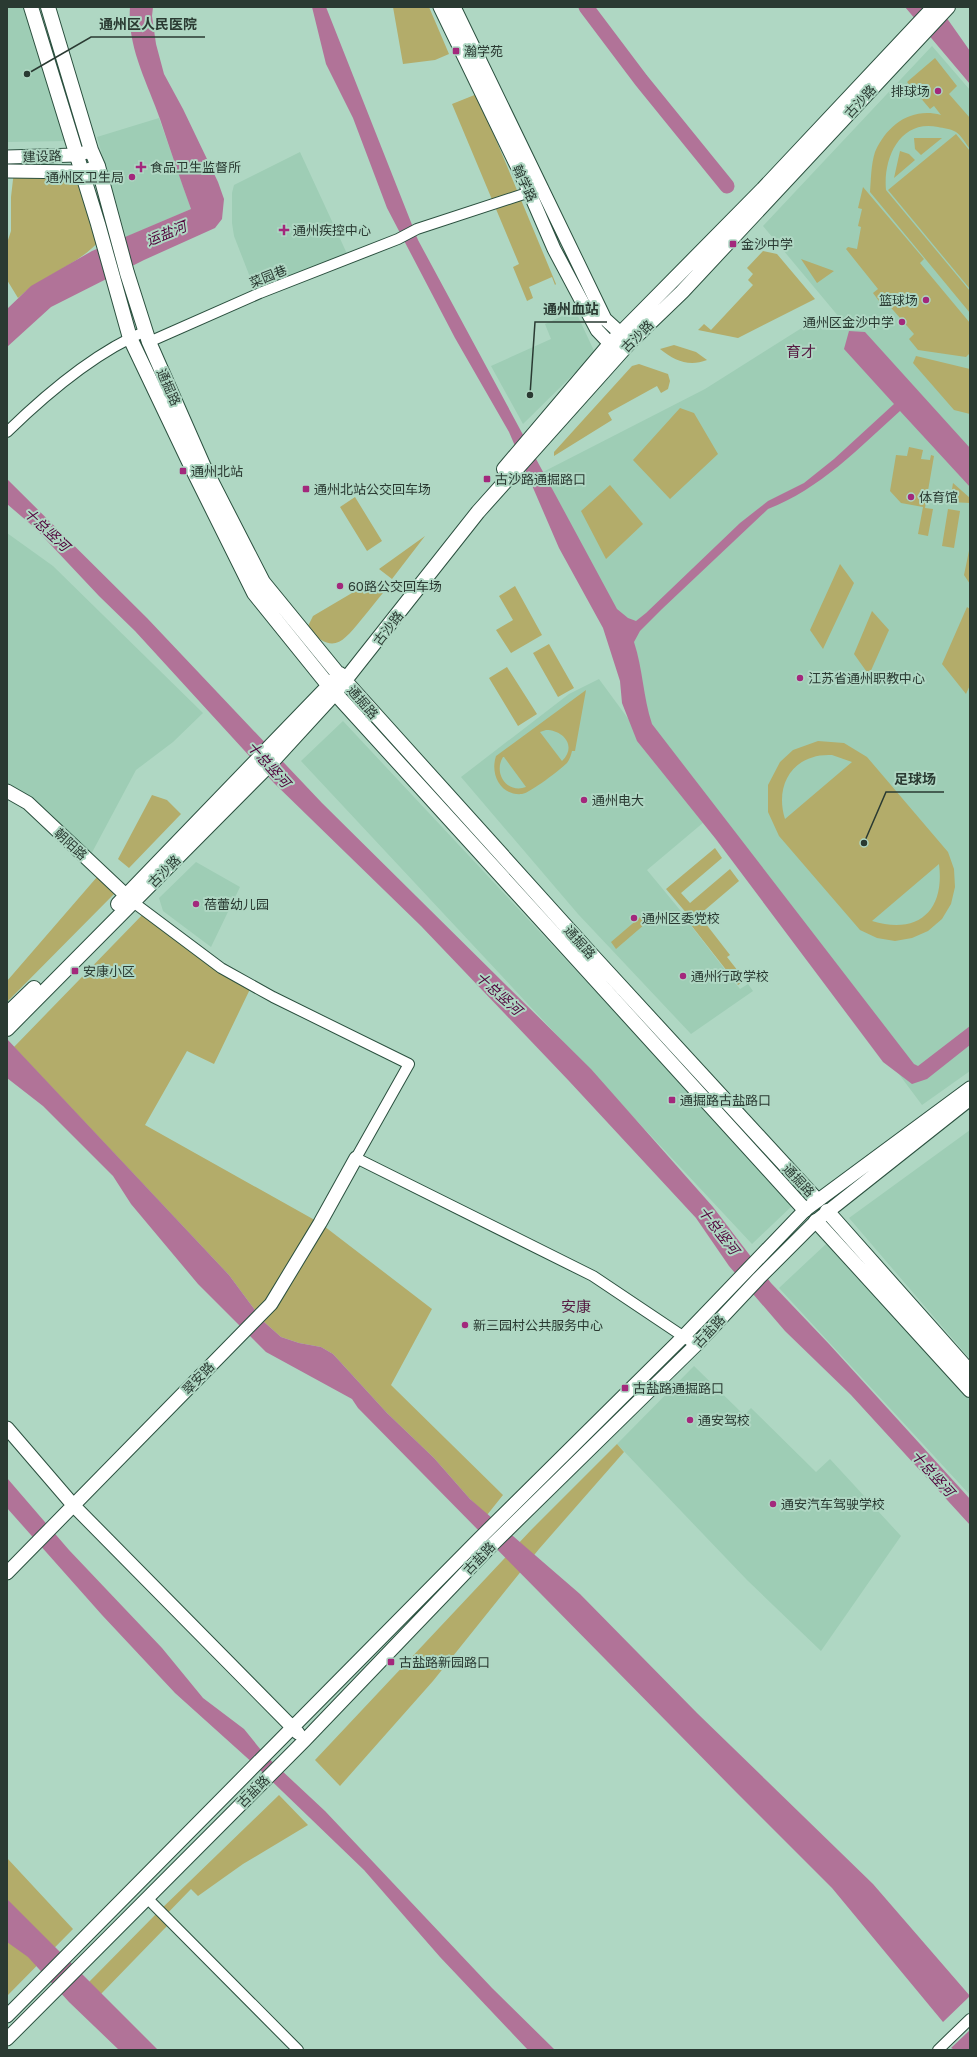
<svg xmlns="http://www.w3.org/2000/svg" width="977" height="2057" viewBox="0 0 977 2057" font-family="'Golos Text','Noto Sans SC',sans-serif">
  <rect width="100%" height="100%" fill="#afd7c3"/>
  <path fill="#9ecdb5" d="M7,7H26L68,141L7,142Z
    M932,46L970,90V1071L922,1105L710,821L645,726L543,472L705,389L816,319L825,328L839,317L763,226Z
    M159,118L191,209L126,237L97,137Z
    M300,152L349,258L257,295L234,236L232,223V193L234,185Z
    M575,310L595,353L523,424L491,366L551,339L545,324Z
    M7,533L53,566L203,713L173,742L136,770L88,860L7,791Z
    M599,679L704,822L647,870L690,922L689,923L740,989L748,984L753,991L691,1034L578,914L461,777L569,694Z
    M343,721L794,1204L752,1244L301,761Z
    M196,862L240,887L211,947L163,911L159,898Z
    M970,1130V1359L849,1218Z
    M826,1244L970,1399V1495L779,1288Z
    M694,1366L744,1415L751,1408L816,1472L830,1459L901,1536L821,1651L747,1580L617,1444Z"/>
  <path fill="#b3ac6a" fill-rule="evenodd" d="M393,7H429L449,54L435,60L403,64Z
    M935,58L957,86L949,94L970,118V149C966,144 961,135 956,132C951,129 943,128 938,127C900,119 883,158 886,190L970,291V313L870,192C871,180 871,164 875,152C887,125 911,107 941,115L934,106L930,109L907,82Z
    M477,94L556,284L555,285L552,277L529,287L533,298L527,301L513,267L519,264L452,104Z
    M956,134L970,151V289L888,190Z
    M914,138H942L921,155L915,149Z
    M900,151L909,154L915,160L894,178Z
    M14,171L82,172L101,239C79,265 43,275 18,298L7,280V243L11,231V197Z
    M863,187L924,259L920,263L970,323V353L966,357L918,350L909,339L914,334L886,302L882,305L873,293L878,289L846,249L848,247L857,249L861,227L858,226L862,209L858,208Z
    M763,251L777,254L815,299L738,338L698,330L704,324L711,330L753,285L748,280L753,274L747,268Z
    M801,259L834,271L817,283Z
    M674,345L696,352L707,360C689,367 675,361 660,349Z
    M916,356L970,369V414L954,410L913,363Z
    M639,364L668,374L670,381L668,389L661,393L657,386L608,413L612,420L554,456V452L632,366Z
    M680,408L694,413L718,454L670,499L633,460Z
    M909,447L923,450L921,459L930,460L931,455L934,456L925,508L933,509L928,536L918,534L923,507L901,503L890,491L896,455L907,456Z
    M953,483L970,498V503L950,502Z
    M610,485L643,524L606,559L581,511Z
    M355,497L382,541L367,551L340,507Z
    M948,509L960,511L954,548L942,546Z
    M425,536L392,579L379,569Z
    M970,546V584L964,575Z
    M840,564L854,583L823,649L810,630Z
    M374,580L387,588C378,599 370,609 361,620C342,643 333,655 307,628L313,616Z
    M515,586L542,635L511,653L496,630L513,620L499,596Z
    M967,607L970,609V685L966,694L942,664Z
    M872,611L889,630L869,675L854,654Z
    M549,644L574,688L558,697L533,653Z
    M507,667L537,714L518,726L489,678Z
    M586,690L575,751H572C571,755 570,759 567,763C561,769 530,793 522,794C500,796 490,774 496,756ZM546,730C564,730 577,747 562,761L540,732ZM503,757H504L526,787C507,794 493,773 503,757Z
    M818,741L844,743L867,757L948,852L954,869L955,887L951,904L942,919L928,931L912,938L895,941L877,938L860,930L779,836L768,812V785L780,762L793,750ZM832,755L852,762L785,819C774,784 794,753 832,755ZM939,864C945,911 918,935 872,921Z
    M152,795L167,800L181,814L129,868L118,859Z
    M715,848L722,858L681,893L690,903L730,869L739,881L699,915L730,955L727,957L745,980L738,985L691,925L694,922L666,889Z
    M97,877L114,894L7,1002V981Z
    M146,911L252,985L214,1064L187,1051L145,1125L320,1223L432,1309L391,1385L503,1495L487,1515L470,1499L434,1458L387,1413L333,1354L321,1347L299,1343L281,1337L263,1321L229,1275L14,1047Z
    M646,912L652,918L616,949L611,942Z
    M617,1444L624,1452L539,1549L433,1681L340,1786L315,1760L532,1529Z
    M279,1795L308,1825L243,1864L198,1896L191,1889L161,1920L167,1926L101,1994L89,1982L158,1912Z
    M7,1858L73,1929L7,1996Z"/>
  <path fill="#b17398" d="M130,7H153L152,16L156,44L164,74L183,109L218,182L224,199L222,219L215,228L144,260L51,307L7,347V309L31,286L92,251L191,209C180,179 170,149 160,119C147,82 127,47 130,7Z
    M312,7H326L418,240L617,609L628,618L636,621L646,613L740,523L768,501L804,483L834,459L894,404L844,349L849,331L865,332L970,448V487L900,411C859,448 820,489 768,509L662,609L640,631L634,642C643,669 643,697 652,724L914,1064L918,1066L970,1026V1045L927,1079L912,1084L883,1062L715,838L637,741L622,703L620,681L603,628L559,548L509,432L455,338L387,208L353,118L326,64Z
    M905,7H939L970,51V84Z
    M7,479L147,618L322,803L591,1069L713,1207L771,1283L829,1344L970,1499V1525L851,1395L785,1331L729,1266L696,1218L569,1081L421,926L274,783L135,631L99,596L35,528L7,504Z
    M7,1039L229,1275L263,1321L281,1337L299,1343L321,1347L333,1354L387,1413L434,1458L470,1499L580,1594L697,1713L873,1884L970,1996L943,2022L832,1888L736,1792L358,1408L352,1399L266,1352L198,1284L131,1204L113,1176L43,1106L7,1078Z
    M7,1478L69,1550L162,1648L203,1698L244,1729L265,1755L325,1811L492,1988L555,2050H528L440,1957L364,1870L255,1765L175,1693L102,1615L7,1508Z
    M7,1899L158,2050H119L69,2002L28,1957L7,1942Z
    M970,2030V2050H955L951,2048Z"/>
  <g fill="none" stroke-linecap="round" stroke-linejoin="round">
    <path stroke="#b17398" stroke-width="15" d="M586,7L641,80L727,186"/>
    <g stroke="#2b503f" stroke-width="12">
      <path id="minor" d="M149,342L260,293L398,239L417,229L530,192
        M7,432C46,394 95,352 146,331
        M133,902L221,968L273,997L409,1064L356,1158
        M356,1158L593,1276L696,1345
        M147,1898L298,2050
        M938,2050L970,2019"/>
    </g>
    <g stroke="#2b503f" stroke-width="15">
      <path id="tertiary" d="M440,7L528,189L554,249L597,330L617,351
        M454,7L605,319L629,341
        M7,157L76,155L87,152
        M7,171L82,172L98,166
        M7,791L28,803L133,902
        M7,1428L74,1506L298,1733
        M7,1573L271,1304L320,1223L356,1158
        M7,2016L477,1541L684,1336L805,1210L970,1088
        M7,2039L304,1741L487,1550L696,1345L759,1278L816,1221L970,1099"/>
    </g>
    <g stroke="#2b503f" stroke-width="16">
      <path id="secondary" d="M31,7L98,224L130,338L191,466L254,593L329,686
        M48,7L91,150L98,166L127,273L149,342L204,467L263,582L339,675
        M504,469L610,344L763,189L934,7
        M346,682L591,954L817,1200
        M335,693L805,1210
        M118,904L340,674
        M7,1014L34,988
        M7,1029L270,764L335,693L478,512L630,342L682,292L948,7
        M827,1211L970,1372
        M816,1221L970,1390"/>
    </g>
    <use href="#minor" stroke="#fff" stroke-width="10"/>
    <use href="#tertiary" stroke="#fff" stroke-width="13"/>
    <use href="#secondary" stroke="#fff" stroke-width="14"/>
  </g>
  <g fill="#a3287c" stroke="#afd7c3" stroke-width="1.5">
    <rect x="452" y="47" width="8" height="8" rx="2"/>
    <circle cx="938" cy="91" r="4"/>
    <path d="M139 161h4v4h4v4h-4v4h-4v-4h-4v-4h4z"/>
    <circle cx="132" cy="177" r="4"/>
    <path d="M282 224h4v4h4v4h-4v4h-4v-4h-4v-4h4z"/>
    <rect x="729" y="240" width="8" height="8" rx="2"/>
    <circle cx="926" cy="300" r="4"/>
    <circle cx="902" cy="322" r="4"/>
    <rect x="179" y="467" width="8" height="8" rx="2"/>
    <rect x="483" y="475" width="8" height="8" rx="2"/>
    <rect x="302" y="485" width="8" height="8" rx="2"/>
    <circle cx="911" cy="497" r="4"/>
    <circle cx="340" cy="586" r="4"/>
    <circle cx="800" cy="678" r="4"/>
    <circle cx="584" cy="800" r="4"/>
    <circle cx="196" cy="904" r="4"/>
    <circle cx="634" cy="918" r="4"/>
    <rect x="71" y="967" width="8" height="8" rx="2"/>
    <circle cx="683" cy="976" r="4"/>
    <rect x="668" y="1096" width="8" height="8" rx="2"/>
    <circle cx="465" cy="1325" r="4"/>
    <rect x="621" y="1384" width="8" height="8" rx="2"/>
    <circle cx="690" cy="1420" r="4"/>
    <circle cx="773" cy="1504" r="4"/>
    <rect x="387" y="1658" width="8" height="8" rx="2"/>
  </g>
  <g text-anchor="middle" dominant-baseline="central" stroke-width="4" stroke-linejoin="round" paint-order="stroke">
    <g font-size="13" fill="#2a3a32" stroke="#afd7c3" text-anchor="start">
      <text x="464" y="51">瀚学苑</text>
      <text x="930" y="91" text-anchor="end">排球场</text>
      <text x="150" y="167">食品卫生监督所</text>
      <text x="124" y="177" text-anchor="end">通州区卫生局</text>
      <text x="293" y="230">通州疾控中心</text>
      <text x="741" y="244">金沙中学</text>
      <text x="918" y="300" text-anchor="end">篮球场</text>
      <text x="894" y="322" text-anchor="end">通州区金沙中学</text>
      <text x="191" y="471">通州北站</text>
      <text x="495" y="479">古沙路通掘路口</text>
      <text x="314" y="489">通州北站公交回车场</text>
      <text x="919" y="497">体育馆</text>
      <text x="348" y="586">60路公交回车场</text>
      <text x="808" y="678">江苏省通州职教中心</text>
      <text x="592" y="800">通州电大</text>
      <text x="204" y="904">蓓蕾幼儿园</text>
      <text x="642" y="918">通州区委党校</text>
      <text x="83" y="971">安康小区</text>
      <text x="691" y="976">通州行政学校</text>
      <text x="680" y="1100">通掘路古盐路口</text>
      <text x="473" y="1325">新三园村公共服务中心</text>
      <text x="633" y="1388">古盐路通掘路口</text>
      <text x="698" y="1420">通安驾校</text>
      <text x="781" y="1504">通安汽车驾驶学校</text>
      <text x="399" y="1662">古盐路新园路口</text>
    </g>
    <g font-size="13" fill="#2a3a32" stroke="#afd7c3">
      <text transform="translate(860 101) rotate(-47)">古沙路</text>
      <text transform="translate(42 156) rotate(-2)">建设路</text>
      <text transform="translate(525 183) rotate(65)">翰学路</text>
      <text transform="translate(268 276) rotate(-22)">菜园巷</text>
      <text transform="translate(637 336) rotate(-45)">古沙路</text>
      <text transform="translate(169 387) rotate(66)">通掘路</text>
      <text transform="translate(388 628) rotate(-52)">古沙路</text>
      <text transform="translate(363 702) rotate(49)">通掘路</text>
      <text transform="translate(71 844) rotate(43)">朝阳路</text>
      <text transform="translate(164 871) rotate(-45)">古沙路</text>
      <text transform="translate(580 942) rotate(48)">通掘路</text>
      <text transform="translate(799 1180) rotate(47)">通掘路</text>
      <text transform="translate(709 1331) rotate(-47)">古盐路</text>
      <text transform="translate(198 1378) rotate(-46)">翠安路</text>
      <text transform="translate(479 1558) rotate(-46)">古盐路</text>
      <text transform="translate(253 1791) rotate(-45)">古盐路</text>
    </g>
    <g font-size="14" font-style="italic" fill="#51023b" stroke="#afd7c3">
      <text transform="translate(166 233) rotate(-22)">运盐河</text>
      <text transform="translate(47 529) rotate(43)">十总竖河</text>
      <text transform="translate(269 764) rotate(48)">十总竖河</text>
      <text transform="translate(499 993) rotate(42)">十总竖河</text>
      <text transform="translate(719 1230) rotate(52)">十总竖河</text>
      <text transform="translate(933 1473) rotate(48)">十总竖河</text>
    </g>
    <g font-size="15" fill="#561b42" stroke="#afd7c3">
      <text x="801" y="351">育才</text>
      <text x="576" y="1306">安康</text>
    </g>
  </g>
  <path fill="none" stroke="#2a3a32" stroke-width="1.5" d="M27 74L91 37H205M530 395L535 322H607M864 843L886 792H944"/>
  <g fill="#2a3a32" stroke="#afd7c3" stroke-width="1.5">
    <circle cx="27" cy="74" r="4"/>
    <circle cx="530" cy="395" r="4"/>
    <circle cx="864" cy="843" r="4"/>
  </g>
  <g font-size="14" text-anchor="middle" font-weight="bold" fill="#2a3a32" stroke="#afd7c3" stroke-width="4" stroke-linejoin="round" paint-order="stroke">
    <text x="148" y="29">通州区人民医院</text>
    <text x="571" y="314">通州血站</text>
    <text x="915" y="784">足球场</text>
  </g>
  <rect width="977" height="2057" fill="none" stroke="#2a3a32" stroke-width="16"/>
</svg>
